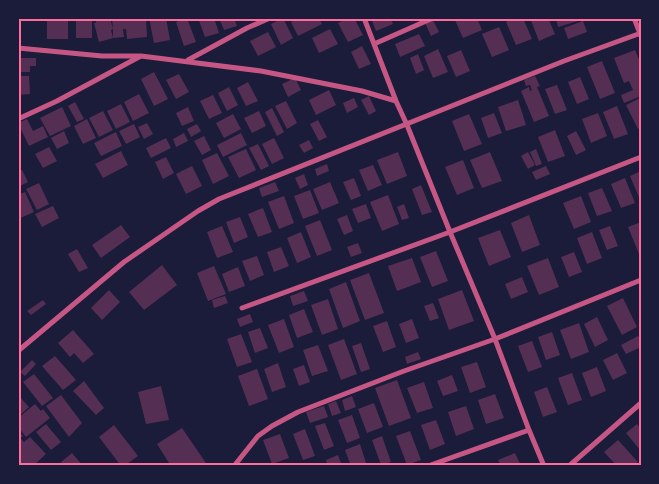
<svg xmlns="http://www.w3.org/2000/svg" width="659" height="484" viewBox="0 0 659 484" font-family="Helvetica,sans-serif">
  <rect width="100%" height="100%" fill="#1b1b3a"/>
  <path fill="#542f53" d="M47,18H68V39H47Z
    M76,18H92V38H76Z
    M95,18H110L113,29L112,18H122V21H125V18H146L147,37L127,39L126,29H123L124,37L113,38V29L111,30L113,38L99,42L94,23H96Z
    M149,18H166L170,40L154,43Z
    M187,18L196,42L184,46L176,22Z
    M198,18H214L219,33L205,37Z
    M219,18H234L237,26L224,30Z
    M283,18L293,38L281,45L271,24Z
    M300,18H319L322,24L298,36L291,22Z
    M348,18H354L363,35L348,42L338,23Z
    M371,18H390L393,24L376,31Z
    M454,18H477L482,30L463,38Z
    M514,18H523L532,39L516,45L506,22Z
    M530,18H548L555,34L539,41Z
    M556,18H577L578,21L558,27Z
    M433,20L439,32L431,36L425,23Z
    M583,21L587,32L568,39L564,28Z
    M499,27L509,50L492,57L482,34Z
    M330,29L338,44L319,53L312,38Z
    M268,32L276,47L258,56L250,41Z
    M419,34L425,46L400,57L395,44Z
    M362,46L371,64L359,69L351,52Z
    M438,49L448,72L433,78L424,56Z
    M461,50L470,71L456,77L447,56Z
    M635,50L641,64V96L624,103L621,95L633,90L629,81L624,83L614,58Z
    M418,54L424,70L416,74L410,58Z
    M18,58H36V66H30V72H18Z
    M602,61L615,93L600,99L587,67Z
    M154,72L168,99L154,106L141,79Z
    M179,74L189,92L176,99L166,80Z
    M18,76H29L30,94L18,95Z
    M535,76L540,86L537,87L549,116L534,122L521,91L529,87L530,91L532,90L530,85L526,86L524,80Z
    M580,77L589,99L577,104L568,82Z
    M295,78L301,90L288,97L282,84Z
    M248,82L258,101L246,106L237,88Z
    M557,85L567,110L555,114L545,89Z
    M229,87L238,105L227,111L218,93Z
    M329,90L336,105L316,115L309,100Z
    M139,94L149,113L133,121L124,102Z
    M213,95L222,113L209,119L200,101Z
    M369,96L376,111L369,115L361,100Z
    M354,98L358,107L347,113L343,103Z
    M640,98L641,127L638,129L626,105Z
    M518,100L526,125L506,131L498,107Z
    M286,101L297,123L287,129L275,106Z
    M75,102L84,119L77,122L68,106Z
    M121,104L130,122L116,129L107,111Z
    M617,106L628,134L614,139L603,112Z
    M62,107L71,126L50,136L40,118Z
    M188,107L194,121L182,126L176,113Z
    M272,108L284,132L277,136L265,112Z
    M103,111L113,130L99,137L89,118Z
    M259,111L266,126L252,133L244,118Z
    M494,113L502,133L488,138L481,118Z
    M598,113L607,136L591,143L582,119Z
    M233,114L241,129L224,138L216,123Z
    M469,114L482,144L464,151L452,121Z
    M27,119L33,131L43,126L48,137L29,146L18,123Z
    M87,119L96,138L83,144L74,126Z
    M318,120L327,137L319,141L310,124Z
    M147,123L153,134L144,139L138,127Z
    M134,124L140,137L126,144L119,131Z
    M197,124L201,131L191,137L187,129Z
    M555,130L565,156L548,162L538,137Z
    M64,131L69,143L57,149L51,138Z
    M576,131L586,150L576,155L567,136Z
    M116,132L122,146L101,156L94,143Z
    M184,133L188,141L176,147L173,139Z
    M241,133L247,145L223,157L217,145Z
    M204,136L211,150L202,155L194,141Z
    M166,138L171,148L151,158L146,148Z
    M274,138L284,158L272,164L262,144Z
    M309,140L313,148L304,153L299,145Z
    M258,144L269,166L261,170L249,148Z
    M49,147L57,161L43,168L35,154Z
    M246,149L256,170L239,178L228,157Z
    M536,149L542,164L536,166L530,152Z
    M121,151L128,165L103,178L95,164Z
    M398,152L407,176L387,184L377,160Z
    M490,152L502,181L482,188L470,160Z
    M528,152L535,165L528,169L521,156Z
    M217,153L229,176L213,184L202,160Z
    M166,157L174,173L163,179L155,162Z
    M463,160L474,188L457,195L445,167Z
    M327,164L329,171L317,176L315,169Z
    M373,165L382,185L368,191L359,170Z
    M192,166L202,186L186,194L176,174Z
    M546,166L550,174L536,180L532,172Z
    M22,170L28,182L18,187V171Z
    M641,171V202L630,176Z
    M304,174L308,185L300,189L295,178Z
    M354,178L361,196L351,200L343,182Z
    M625,178L635,203L621,208L611,184Z
    M275,182L279,191L262,197L259,188Z
    M330,182L339,203L322,210L313,189Z
    M39,183L49,204L37,210L26,189Z
    M421,185L432,212L422,215L412,189Z
    M602,188L612,211L597,216L588,193Z
    M310,190L319,213L303,219L294,196Z
    M25,192L34,212L18,219V195Z
    M388,195L399,224L382,231L370,202Z
    M284,196L294,223L279,229L268,202Z
    M581,196L591,222L574,229L563,203Z
    M366,204L371,218L358,223L352,209Z
    M404,204L409,218L402,220L397,207Z
    M53,206L59,218L42,227L35,214Z
    M263,208L272,232L258,237L248,214Z
    M347,215L353,231L344,235L337,219Z
    M529,215L540,245L522,252L511,223Z
    M240,217L248,237L234,243L226,222Z
    M320,220L332,250L317,256L305,226Z
    M641,222V254H639L628,227Z
    M121,225L130,237L101,258L92,245Z
    M222,226L233,252L217,258L207,232Z
    M610,226L618,246L607,250L599,230Z
    M500,230L511,257L489,266L478,238Z
    M301,232L311,257L297,263L287,238Z
    M592,232L602,258L587,264L577,238Z
    M358,243L362,253L351,257L347,247Z
    M281,247L289,266L274,272L267,252Z
    M77,249L88,268L79,272L68,254Z
    M436,251L448,281L432,287L420,257Z
    M574,252L582,272L569,277L561,257Z
    M257,256L264,275L250,281L242,261Z
    M412,258L421,282L397,291L388,266Z
    M548,258L559,287L539,295L527,266Z
    M162,265L177,285L144,310L129,292Z
    M214,266L226,294L208,301L197,273Z
    M238,267L245,286L229,292L222,274Z
    M369,273L384,313L365,320L350,280Z
    M522,277L528,292L511,299L505,284Z
    M346,282L360,321L343,328L329,289Z
    M109,290L120,302L102,320L91,308Z
    M462,290L474,321L449,330L438,299Z
    M304,291L308,301L293,306L290,296Z
    M225,296L228,303L214,308L212,300Z
    M623,298L637,327L622,335L607,306Z
    M328,299L338,329L322,335L311,305Z
    M43,300L46,304L31,315L27,311Z
    M433,303L439,318L430,321L424,306Z
    M304,309L313,332L297,338L289,315Z
    M250,314L253,322L240,327L237,319Z
    M597,317L608,340L595,347L584,324Z
    M284,319L294,347L279,353L268,325Z
    M412,319L419,338L406,343L399,324Z
    M387,321L396,347L383,352L373,326Z
    M579,323L589,352L571,359L560,330Z
    M260,328L268,348L255,353L248,332Z
    M73,330L94,354L83,363L74,353L70,357L58,343Z
    M552,332L560,355L546,360L538,337Z
    M241,334L252,362L237,367L227,339Z
    M638,336L641,341V347L626,354L621,345Z
    M344,339L357,374L341,380L328,345Z
    M532,341L542,367L528,372L518,346Z
    M361,343L370,369L361,372L352,346Z
    M318,345L328,371L312,376L303,350Z
    M418,352L421,359L407,364L405,357Z
    M617,353L627,373L613,380L603,360Z
    M55,356L76,380L63,390L42,366Z
    M32,360L36,364L25,376L20,372Z
    M477,362L486,387L470,393L461,367Z
    M278,363L286,387L272,392L264,369Z
    M304,365L310,382L299,386L293,369Z
    M597,367L606,391L591,397L582,373Z
    M257,369L268,399L249,406L238,376Z
    M572,373L582,400L568,405L558,378Z
    M34,374L53,398L42,406L23,382Z
    M452,375L458,391L443,396L437,381Z
    M397,380L411,418L389,426L375,388Z
    M84,381L104,408L96,415L73,391Z
    M424,382L433,408L417,413L407,388Z
    M161,386L169,420L146,424L138,392Z
    M547,387L557,412L543,417L534,392Z
    M495,394L504,418L486,424L478,400Z
    M18,395L29,407L18,417Z
    M61,395L82,423L69,437L46,406Z
    M352,396L356,407L345,411L342,400Z
    M336,401L341,413L332,416L328,404Z
    M374,403L383,427L367,433L358,409Z
    M35,404L41,411L43,409L50,418L26,437L18,427V418Z
    M324,406L328,417L310,423L306,412Z
    M466,406L474,429L456,436L448,412Z
    M352,415L360,438L347,443L338,420Z
    M436,420L445,444L430,450L421,425Z
    M325,423L334,446L324,450L315,426Z
    M46,424L61,442L51,450L36,432Z
    M637,424L641,429V451L626,433Z
    M114,425L138,456L124,466H121L99,437Z
    M182,428L208,466H171L157,444Z
    M305,429L315,456L303,460L293,434Z
    M18,430L23,436L20,438L24,442L30,437L46,454L33,466H18Z
    M410,431L421,460L407,465L396,436Z
    M280,434L289,458L272,464L263,440Z
    M382,436L391,462L381,465L372,440Z
    M618,440L638,462L633,466H617L604,452Z
    M360,444L367,466H351L345,450Z
    M72,453L83,466H65L61,462Z
    M515,453L521,466H501L498,460Z
    M338,455L342,466H328L326,460Z"/>
  <g fill="none" stroke-linecap="round" stroke-linejoin="round">
    <path stroke="#c65784" stroke-width="5" d="M364,18L396,101
      M634,18L641,36
      M374,44L433,18
      M18,48L102,56H141L261,71L362,91L396,101L407,125L450,232L495,339L529,430L544,466
      M188,60L247,28L270,18
      M18,119L57,101L139,57
      M242,308L450,232L641,157
      M18,351L124,262L198,211L219,199L564,61L641,33
      M234,466L258,436L272,426L298,412L404,371L495,339L641,280
      M428,466L529,430
      M569,466L641,403"/>
  </g>
  <rect width="659" height="484" fill="none" stroke="#1b1b3a" stroke-width="39"/>
  <rect x="20" y="20" width="620" height="444" fill="none" stroke="#ff6b9d" stroke-width="2"/>
</svg>
